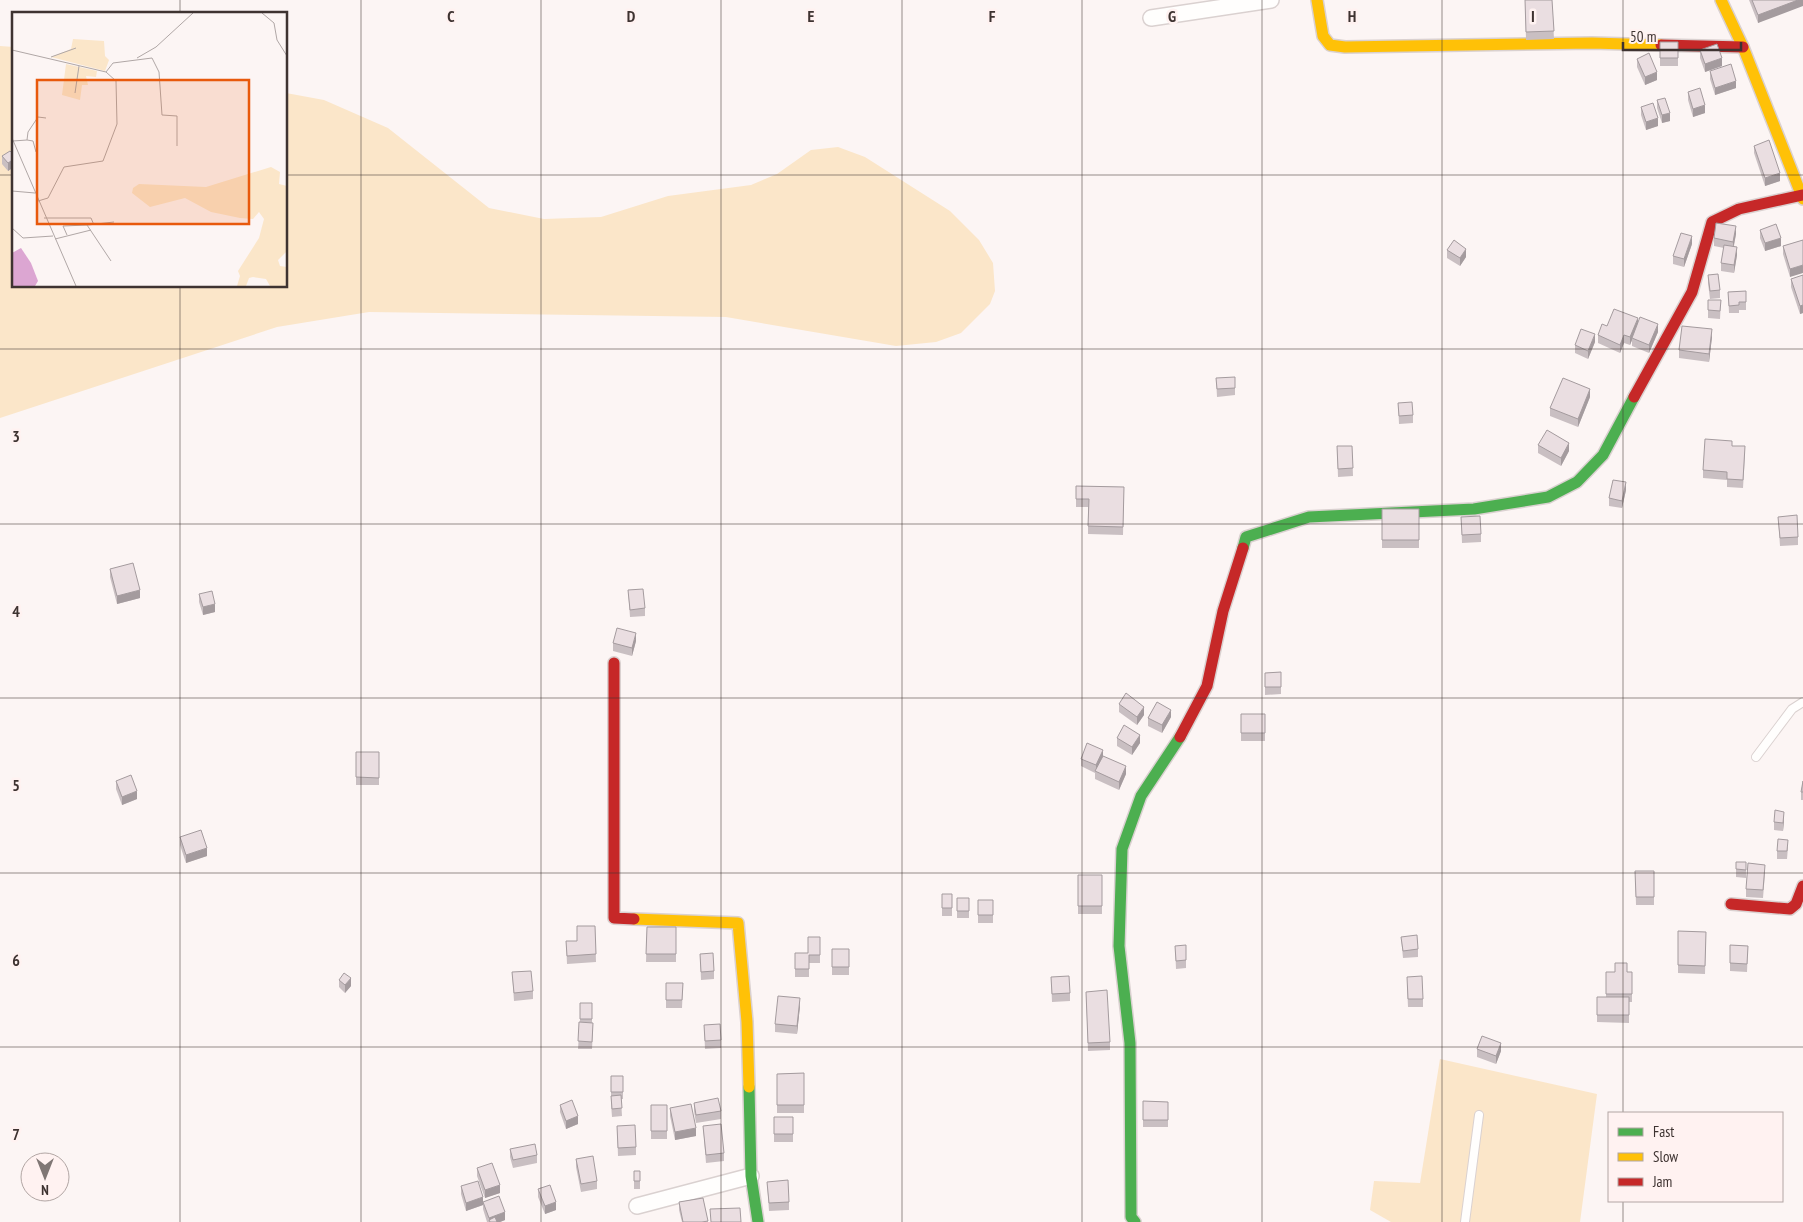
<svg xmlns="http://www.w3.org/2000/svg" width="1803" height="1222" viewBox="0 0 1803 1222" font-family="'PT Sans Narrow',sans-serif">
  <rect width="100%" height="100%" fill="#fcf5f4"/>
  <path fill="#fbe6c9" d="M0,46L14,47V286H286V93L324,100L388,128L489,208L544,219L601,217L668,196L751,185L777,174L811,150L838,147L865,157L950,211L979,240L993,263L995,291L990,304L961,333L936,342L896,346L726,317L369,312L277,327L0,418Z
    M1440,1059L1597,1094L1580,1222H1391L1370,1210L1374,1181L1420,1183Z"/>
  <g fill="none" stroke-linecap="round" stroke-linejoin="round">
    <g stroke="#dad1d0" stroke-width="10">
      <path id="lane" d="M1756,757L1792,709L1803,702
        M1465,1222L1479,1115"/>
    </g>
    <g stroke="#dad1d0" stroke-width="18">
      <path id="street" d="M1151,18L1271,0
        M637,1206L751,1176"/>
    </g>
    <g stroke="#dad1d0" stroke-width="14">
      <path id="fast" d="M1243,548L1246,537L1309,517L1474,509L1548,497L1577,482L1603,455L1634,397
        M749,1087L751,1176L758,1222
        M1135,1222L1131,1217L1130,1043L1119,946L1122,849L1141,796L1180,737"/>
    </g>
    <g stroke="#dad1d0" stroke-width="14">
      <path id="slow" d="M1317,0L1323,36L1330,45L1345,47L1592,43L1661,45
        M1721,0L1743,47L1803,199
        M634,919L738,923L747,1022L749,1087"/>
    </g>
    <g stroke="#dad1d0" stroke-width="14">
      <path id="jam" d="M1661,45L1743,47
        M1634,397L1692,292L1712,222L1739,209L1802,195
        M614,663V918L634,919
        M1180,737L1207,686L1223,611L1243,548
        M1731,904L1790,909L1796,904L1803,886"/>
    </g>
    <use href="#lane" stroke="#fffefd" stroke-width="8"/>
    <use href="#street" stroke="#fffefd" stroke-width="15"/>
    <use href="#fast" stroke="#4caf50" stroke-width="11"/>
    <use href="#slow" stroke="#ffc107" stroke-width="11"/>
    <use href="#jam" stroke="#c62828" stroke-width="11"/>
  </g>
  <path fill="#c9bfc2" d="M1525,0H1552L1554,39L1526,40Z
    M1749,0H1803L1758,23Z
    M1660,42H1678V66H1660Z
    M1700,50L1722,66L1705,72L1700,58Z
    M1637,59L1657,80L1645,85L1637,67Z
    M1710,71L1736,88L1715,95L1710,79Z
    M1688,92L1705,113L1693,117L1688,100Z
    M1657,100L1670,121L1662,123L1657,108Z
    M1641,107L1658,126L1646,130L1641,115Z
    M1754,146L1780,181L1765,186L1754,153Z
    M14,155V167L8,171L2,164V156Z
    M1760,230L1781,246L1765,251L1760,238Z
    M1736,234L1734,246L1737,255L1734,273L1721,271V263L1724,248L1714,246V238Z
    M1803,240L1790,277L1783,254V246Z
    M1692,244L1684,267L1673,264V256Z
    M1447,250L1466,257L1460,266L1447,258Z
    M1708,275L1720,290V298L1710,299L1708,283Z
    M1803,275V313L1800,314L1791,287V279Z
    M1746,291V310H1739V313H1729L1728,292Z
    M1708,300H1721L1720,319L1708,318Z
    M1638,323L1658,332L1649,353L1632,346V340L1630,345L1624,343L1620,353L1598,343V335L1607,326Z
    M1712,337L1709,362L1679,358V350Z
    M1595,342L1588,359L1575,353V345Z
    M1216,378L1235,388V395L1217,397Z
    M1590,397L1578,427L1550,416V408Z
    M1398,403L1413,415V423L1399,424Z
    M1538,445L1569,451L1561,466L1538,453Z
    M1337,446H1352L1353,476L1338,477Z
    M1732,446L1745,454L1743,488L1727,487V480L1703,478V470Z
    M1076,486L1124,487L1123,535L1088,534V507H1076Z
    M1626,490L1622,508L1609,506V498Z
    M1382,509H1419V548H1382Z
    M1461,517L1481,534V542L1462,543Z
    M1778,517L1798,537V545L1780,546Z
    M110,569L140,598L117,604L110,577Z
    M628,590L645,608V616L630,617Z
    M199,594L215,612L203,615L199,602Z
    M636,641L632,656L613,651V643Z
    M1281,672V694L1265,695V673Z
    M1119,704L1144,715L1137,725L1119,712Z
    M1241,714H1265V741H1241Z
    M1171,717L1162,733L1148,726V718Z
    M1117,738L1140,743L1132,755L1117,746Z
    M356,752H379V785H356Z
    M1103,756L1126,774L1119,790L1095,779V773L1081,766V759Z
    M116,781L137,799L122,805L116,789Z
    M1803,781V800H1801V792Z
    M1784,820L1783,831L1774,830V822Z
    M180,837L207,856L186,863L180,845Z
    M1788,847L1787,859H1777V851Z
    M1736,862L1746,870V878L1736,877Z
    M1635,871H1654V905H1636Z
    M1765,873L1763,898L1746,897V889Z
    M1078,875H1102V914H1078Z
    M942,894H952V916H942Z
    M957,898H969V918H957Z
    M978,900H993V923H978Z
    M595,926L596,962L567,964L566,941H577Z
    M647,927H676V962H646Z
    M1678,931L1706,932L1705,974L1678,973Z
    M820,937V963H809V977H795V953H808Z
    M1401,937L1418,949V957L1403,958Z
    M1730,945L1748,946L1747,972L1730,971Z
    M1175,946L1186,960V968L1176,969Z
    M832,949H849V975H832Z
    M700,954L714,971V979L701,980Z
    M512,972L533,991V999L514,1001Z
    M1606,972H1632V1002H1629V1023L1597,1022V997H1606Z
    M1051,977L1070,993V1001L1052,1002Z
    M339,980L351,986L345,993L339,987Z
    M666,983H683L682,1008H666Z
    M1407,985L1423,999V1007H1408Z
    M1086,992L1110,1042V1050L1088,1051Z
    M592,1003V1023L593,1030L592,1049H578L580,1019Z
    M800,1006L797,1034L775,1032V1024Z
    M704,1025L721,1040V1048L705,1049Z
    M1477,1049L1501,1051L1496,1064L1477,1057Z
    M804,1073V1113H777V1074Z
    M611,1076H623V1099H621L622,1116L612,1117L611,1104Z
    M1143,1101L1168,1102V1127H1143Z
    M694,1103L721,1111V1119L696,1123L694,1111Z
    M560,1105L578,1124L566,1129L560,1112Z
    M651,1105H667V1139H651Z
    M670,1108L696,1136L675,1140L670,1116Z
    M774,1117H793V1142H774Z
    M617,1126L636,1147V1155L618,1156Z
    M703,1126L724,1153V1161L706,1163Z
    M510,1149L537,1155V1163L513,1168L510,1157Z
    M576,1159L597,1181V1189L581,1192L576,1167Z
    M477,1168L500,1193L485,1198L477,1176Z
    M634,1171H640V1189H634Z
    M767,1182L789,1202V1210L769,1211Z
    M461,1186L483,1202L505,1220L500,1222H487L483,1209V1205L466,1211L461,1194Z
    M538,1189L556,1210L545,1214L538,1197Z
    M703,1198L708,1222H682L679,1210V1202Z"/>
  <path fill="#a49b9e" d="M1798,0H1803V6L1758,23V15Z
    M1722,58V66L1705,72V64Z
    M1657,72V80L1645,85V77Z
    M1736,81V88L1715,95V88Z
    M1705,105V113L1693,117V109Z
    M1670,113V121L1662,123V115Z
    M1658,118V126L1646,130V122Z
    M14,159V167L8,171V163Z
    M1780,173V181L1765,186V178Z
    M1736,226V234L1733,249V242Z
    M1692,236V244L1684,267V259Z
    M1781,238V246L1765,251V243Z
    M1737,247V255L1734,273V265Z
    M1466,249V257L1460,266V258Z
    M1803,265V273L1790,277V269Z
    M1803,305V313L1800,314V306Z
    M1638,318V326L1632,338V340L1630,345V337Z
    M1658,324V332L1649,353V345Z
    M1712,329V337L1709,362V354Z
    M1595,334V342L1588,359V351Z
    M1624,335V343L1620,353V345Z
    M1590,389V397L1578,427V419Z
    M1569,443V451L1561,466V458Z
    M1626,482V490L1622,508V501Z
    M140,590V598L117,604V596Z
    M215,604V612L203,615V607Z
    M636,633V641L632,656V648Z
    M1144,707V715L1137,725V717Z
    M1171,710V717L1162,733V725Z
    M1140,735V743L1132,755V747Z
    M1103,750V758L1096,771V765Z
    M1126,766V774L1119,790V782Z
    M137,791V799L122,805V797Z
    M1784,812V820L1783,831V823Z
    M207,848V856L186,863V855Z
    M351,978V986L345,993V985Z
    M800,998V1006L797,1034V1026Z
    M1501,1043V1051L1496,1064V1056Z
    M578,1116V1124L566,1129V1121Z
    M696,1128V1136L675,1140V1132Z
    M500,1185V1193L485,1198V1190Z
    M483,1197V1205L466,1211V1203Z
    M556,1202V1210L545,1214V1206Z
    M505,1212V1220L500,1222H490L489,1220V1222V1218Z"/>
  <path fill="#eadee1" stroke="#a49b9e" d="M1525,0H1552L1554,31L1526,32Z
    M1752,0H1798L1758,15Z
    M1660,42H1678V58H1660Z
    M1717,44L1722,58L1705,64L1700,50Z
    M1649,53L1657,72L1645,77L1637,59Z
    M1731,64L1736,81L1715,88L1710,71Z
    M1700,88L1705,105L1693,109L1688,92Z
    M1665,98L1670,113L1662,115L1657,100Z
    M1653,103L1658,118L1646,122L1641,107Z
    M1769,140L1780,173L1765,178L1754,146Z
    M10,151L14,155V159L8,163L2,156Z
    M1716,223L1736,226L1733,242L1714,238Z
    M1776,224L1781,238L1765,243L1760,230Z
    M1681,233L1692,236L1684,259L1673,256Z
    M1454,240L1466,249L1460,258L1447,250Z
    M1803,240V265L1790,269L1783,246Z
    M1724,245L1737,247L1734,265L1721,263Z
    M1718,274L1720,290L1710,291L1708,275Z
    M1803,275V305L1800,306L1791,279Z
    M1746,291V302H1739V305L1729,306L1728,292Z
    M1708,300H1721L1720,311L1708,310Z
    M1614,309L1638,318L1630,337L1624,335L1620,345L1598,335L1602,324L1607,326Z
    M1640,317L1658,324L1649,345L1632,338Z
    M1682,326L1712,329L1709,354L1679,350Z
    M1581,329L1595,334L1588,351L1575,345Z
    M1235,377V388L1217,389L1216,378Z
    M1563,378L1590,389L1578,419L1550,408Z
    M1412,402L1413,415L1399,416L1398,403Z
    M1547,430L1569,443L1561,458L1538,445Z
    M1705,439L1732,441V446H1745L1743,480L1727,479V472L1703,470Z
    M1337,446H1352L1353,468L1338,469Z
    M1613,480L1626,482L1622,501L1609,498Z
    M1076,486L1124,487L1123,527L1088,526L1089,499H1076Z
    M1382,509H1419V540H1382Z
    M1797,515L1798,537L1780,538L1778,517Z
    M1480,516L1481,534L1462,535L1461,517Z
    M133,563L140,590L117,596L110,569Z
    M643,589L645,608L630,610L628,590Z
    M212,591L215,604L203,607L199,594Z
    M617,628L636,633L632,648L613,643Z
    M1281,672V687H1265V673Z
    M1126,693L1144,707L1137,717L1119,704Z
    M1157,702L1171,710L1162,725L1148,718Z
    M1241,714H1265V733H1241Z
    M1124,725L1140,735L1132,747L1117,738Z
    M1087,743L1103,750L1096,765L1081,759Z
    M356,752H379V778L356,777Z
    M1103,756L1126,766L1119,782L1095,771Z
    M131,775L137,791L122,797L116,781Z
    M1803,781V792H1801Z
    M1775,810L1784,812L1783,823L1774,822Z
    M201,830L207,848L186,855L180,837Z
    M1778,839L1788,840L1787,851H1777Z
    M1736,862H1746V870L1736,869Z
    M1748,863L1765,865L1763,890L1746,889Z
    M1635,871H1654V897H1636Z
    M1078,875H1102V906H1078Z
    M942,894H952V908H942Z
    M957,898H969V911H957Z
    M978,900H993V915H978Z
    M577,926H595L596,954L567,956L566,941H577Z
    M647,927H676V954H646Z
    M1678,931L1706,932L1705,966L1678,965Z
    M1417,935L1418,949L1403,951L1401,937Z
    M808,937H820V955H809V969H795V953H808Z
    M1186,945V960L1176,961L1175,946Z
    M1730,945L1748,946L1747,964L1730,963Z
    M832,949H849V967H832Z
    M713,953L714,971L701,972L700,954Z
    M1615,963H1627V972H1632V994H1606V972H1615Z
    M531,971L533,991L514,993L512,972Z
    M344,973L351,978L345,985L339,980Z
    M1069,976L1070,993L1052,994L1051,977Z
    M1422,976L1423,999H1408L1407,977Z
    M666,983H683L682,1000H666Z
    M1107,990L1110,1042L1088,1043L1086,992Z
    M778,996L800,998L797,1026L775,1024Z
    M1597,997H1629V1015H1597Z
    M580,1003H592V1019H580Z
    M579,1022L593,1023L592,1042L578,1041Z
    M720,1024L721,1040L705,1041L704,1025Z
    M1482,1036L1501,1043L1496,1056L1477,1049Z
    M804,1073V1105H777V1074Z
    M611,1076H623V1092H611Z
    M621,1095L622,1108L612,1109L611,1096Z
    M718,1098L721,1111L696,1115L694,1103Z
    M572,1100L578,1116L566,1121L560,1105Z
    M1143,1101L1168,1102V1120H1143Z
    M691,1104L696,1128L675,1132L670,1108Z
    M651,1105H667V1131H651Z
    M774,1117H793V1134H774Z
    M721,1124L724,1153L706,1155L703,1126Z
    M635,1125L636,1147L618,1148L617,1126Z
    M535,1144L537,1155L513,1160L510,1149Z
    M593,1156L597,1181L581,1184L576,1159Z
    M492,1163L500,1185L485,1190L477,1168Z
    M634,1171H640V1181H634Z
    M788,1180L789,1202L769,1203L767,1182Z
    M478,1181L483,1197L466,1203L461,1186Z
    M550,1185L556,1202L545,1206L538,1189Z
    M499,1196L505,1212L489,1218L483,1202Z
    M703,1198L708,1221L702,1222H683L679,1202Z
    M740,1208L741,1222H711L710,1209Z
    M495,1217L497,1222H490L489,1220Z"/>
  <path fill="none" stroke="#3e3331" stroke-width="1" stroke-opacity="0.55" d="M180,0V14M361,0V1222M541,0V1222M721,0V1222M902,0V1222M1082,0V1222M1262,0V1222M1442,0V1222M1623,0V1113M0,175H14M286,175H1803M180,286V1222M0,349H1803M0,524H1803M0,698H1803M0,873H1803M0,1047H1803M1623,1201V1222"/>
  <g transform="translate(12 12)">
    <rect width="275" height="275" fill="#fcf5f4"/>
    <path d="M61,27L92,29L93,44L97,48L93,59L39,45L59,37ZM54,52L85,59L84,65L74,64L76,73H70L68,88L50,83ZM259,155L268,160L267,172L275,174V239L266,248L268,254L275,255V274H258L254,267L241,265L237,266L234,274H225L228,264L226,259L247,226L252,207L247,200L241,207L228,206L199,200L173,186L138,195L120,181L121,176L127,172L194,175Z" fill="#fbe6c9"/>
    <path d="M9,236L19,251L26,269L23,274H0V241Z" fill="#dca6d2"/>
    <path fill="none" stroke="#b0a7a6" stroke-width="1" d="M250,1L262,11L265,28L275,44M0,38L94,60L104,69L105,112L91,149L52,155L36,186L26,189M39,45L64,36M125,46L144,35L181,1M94,60L101,51L140,46L147,60L150,103L165,104V134M63,81L67,54M0,126L64,274M15,128L21,129L24,140M1,129L15,128L16,120L26,105L34,106M0,179L23,181M32,206H79L82,213M76,213L102,210M0,216L11,226L41,224M55,223L51,214L75,213L99,249M43,227L79,218"/>
    <path fill="#e8590c" fill-opacity="0.15" stroke="#e8590c" stroke-width="2.5" d="M25,68H237V212H25Z"/>
    <rect width="275" height="275" fill="none" stroke="#3e3331" stroke-width="2.5"/>
  </g>
  <g font-size="16" text-anchor="middle" font-weight="bold" fill="#3e3331" stroke="#fff2f1" stroke-width="5" stroke-linejoin="round" paint-order="stroke">
    <text x="451" y="22">C</text>
    <text x="631" y="22">D</text>
    <text x="811" y="22">E</text>
    <text x="992" y="22">F</text>
    <text x="1172" y="22">G</text>
    <text x="1352" y="22">H</text>
    <text x="1533" y="22">I</text>
    <text x="16" y="442">3</text>
    <text x="16" y="617">4</text>
    <text x="16" y="791">5</text>
    <text x="16" y="966">6</text>
    <text x="16" y="1140">7</text>
  </g>
  <rect x="1608" y="1112" width="175" height="90" fill="#fff2f1" stroke="#b2a6a4"/>
  <rect x="1618" y="1128" width="25" height="8" fill="#4caf50" stroke="#b2a6a4"/>
  <text x="1653" y="1137" font-size="15" fill="#3e3331">Fast</text>
  <rect x="1618" y="1153" width="25" height="8" fill="#ffc107" stroke="#b2a6a4"/>
  <text x="1653" y="1162" font-size="15" fill="#3e3331">Slow</text>
  <rect x="1618" y="1178" width="25" height="8" fill="#c62828" stroke="#b2a6a4"/>
  <text x="1653" y="1187" font-size="15" fill="#3e3331">Jam</text>
  <g transform="translate(45 1177) rotate(180)"><circle r="24" fill="#fff2f1" stroke="#b2a6a4"/>
  <path d="M0-4L9 19L0 12L-9 19Z" fill="#807775"/>
  <text y="-8" font-size="14" font-weight="bold" text-anchor="middle" fill="#3e3331">N</text>
  </g>
  <path d="M1623 42v8h118v-8" fill="none" stroke="#3e3331" stroke-width="2.5"/>
  <text x="1630" y="42" font-size="15" fill="#3e3331" stroke="#fff2f1" stroke-width="4" paint-order="stroke">50 m</text>
</svg>
